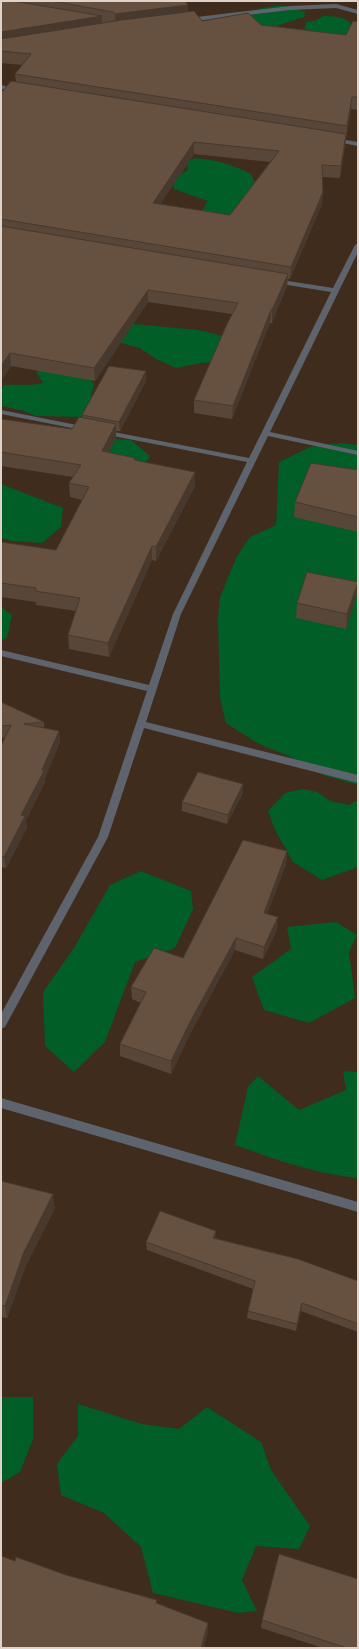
<svg xmlns="http://www.w3.org/2000/svg" width="359" height="1649" viewBox="0 0 359 1649" font-family="Helvetica,sans-serif">
  <rect width="100%" height="100%" fill="#3f2c1d"/>
  <path fill="#005e26" d="M280,5L305,12L304,17L282,24L270,30L235,18L250,15L258,9Z
    M323,16C334,16 344,16 351,24L349,40L304,31L306,22L315,21Z
    M196,158C216,160 234,165 251,174L254,181L265,186L249,224L202,219L203,209L208,201L174,189V178L188,170L186,161Z
    M91,320L198,330L223,336L228,361L201,363L176,368L156,359L140,348L117,342Z
    M64,351L94,384L91,396L102,407L85,417L36,416L24,411L2,406L1,390L4,385C17,384 31,386 43,383L36,372Z
    M61,435L131,440L150,456L143,468Z
    M340,443L358,445V785L326,776L293,758L257,743L226,723L220,698L218,618L220,597L237,556L250,537L276,525L279,462L310,447Z
    M1,484L63,508L61,527L42,543L11,541L1,538Z
    M1,607L12,615L7,638L1,640Z
    M302,789L317,792L330,801L349,805L358,800V867L322,880L293,862L275,830L268,811L285,793Z
    M141,871L191,891L193,909L175,948L135,962L105,1042L74,1072L45,1046L43,992L74,948L110,885Z
    M336,922L357,935L349,952L355,998L309,1023L264,1010L252,977L291,949L287,927Z
    M343,1071L358,1072V1178C316,1174 275,1159 235,1145L248,1087L258,1076L299,1110L346,1090Z
    M1,1397H33V1439L20,1472L1,1483Z
    M78,1404L142,1424L179,1429L207,1407L261,1442L271,1470L310,1526L299,1549L256,1546L242,1580L257,1611L238,1613L153,1593L141,1547L104,1513L61,1495L57,1464L78,1436Z"/>
  <g fill="none" stroke-linecap="round" stroke-linejoin="round">
    <path fill="#5e646e" fill-rule="evenodd" d="M336,4L358,10V14L336,8L290,10L188,22L185,20L188,18L290,6Z
      M1,85L22,90L19,92L1,89Z
      M333,138L358,142V146L331,141L330,140Z
      M358,243V252L270,432L358,451V455L268,436L181,614L146,722L358,775V783L144,728L108,837L5,1027L1,1029V1014L98,837L147,691L1,656V650L149,685L173,614L247,462L103,434L99,432L103,430L249,458L331,292L275,283L272,281L275,279L333,288L355,245Z
      M1,410L87,427L91,429L87,431L1,414Z
      M1,1098L358,1202V1212L1,1108Z"/>
  </g>
  <path fill="#584638" fill-rule="evenodd" d="M1,1H185L188,12L202,21L261,25L346,35L358,22V110L351,109L346,139L340,178L322,177L323,192L322,204L290,279H288L287,286L272,323H270L232,419L194,413V400L232,314L148,302L95,381L11,366L1,381V93L16,81L15,74L22,65L1,63ZM194,154L270,162L230,215L160,204Z
    M146,381L120,431H116V438L109,452L135,458L136,460L195,486L156,561L152,560L109,657L69,649L68,635L76,611L36,605V602L1,597V542L56,550L82,500L70,497L69,483L73,477L1,466V419L72,429L83,418L82,415Z
    M358,470V532L294,517L295,502Z
    M358,582L356,597L346,629L296,618L297,603Z
    M1,702L44,722V728L59,731L60,742L45,778V782L26,820L27,828L6,868L1,867V746L5,738H1Z
    M243,784V793L227,824L182,811V802Z
    M287,851L286,864L267,914L277,930L263,959L235,950L190,1034L171,1074L120,1056V1044L141,1003L132,999L131,987L183,958Z
    M1,1181L55,1208L26,1265L7,1318L1,1317Z
    M216,1231L215,1238L358,1281V1332L301,1311L296,1331L247,1318L248,1311L253,1289L147,1250L146,1242Z
    M262,1620L358,1648H323L261,1628Z"/>
  <path fill="#47392e" d="M188,5V17L116,25L115,14Z
    M102,16V28L1,44V32Z
    M352,97L351,109L346,139L347,126Z
    M346,134L345,146L340,178L341,166Z
    M194,142V154L153,215V203Z
    M323,192L322,204L290,279L291,267Z
    M288,274L287,286L272,323V310Z
    M148,290V302L95,381L94,368Z
    M271,310L270,323L232,419L233,406Z
    M10,353L11,366L1,381V366Z
    M146,371V381L120,431L119,422Z
    M116,424V438L102,465V451Z
    M195,472V486L156,561V547Z
    M152,546V560L109,657L108,643Z
    M358,582L356,597L346,629L347,614Z
    M59,731L60,742L45,778V782L26,820L27,828L6,868L4,857L21,815Z
    M243,784V793L227,824L228,815Z
    M287,851L286,864L263,926L264,913Z
    M278,917L277,930L263,959L264,947Z
    M236,938L235,950L190,1034L171,1074V1061L190,1022Z
    M53,1194L55,1208L26,1265L7,1318L5,1306L24,1252Z
    M216,1231L215,1239L213,1238Z
    M302,1303L301,1311L296,1331L297,1324Z
    M208,1623V1632L204,1648H201Z"/>
  <path fill="#665141" stroke="#47392e" fill-rule="evenodd" d="M1,1H13L102,16L1,32Z
    M52,1H185L188,5L115,14L113,12Z
    M194,11L202,21L248,13L261,25L346,35L353,21L358,22V97H352L347,126L15,74L31,54L1,51V39L122,20Z
    M11,81L346,134L341,166L322,165L323,192L291,267L1,219V93ZM194,142L279,151L230,215L153,203Z
    M1,226L288,274L272,310H271L233,406L194,400L227,324L238,303L148,290L94,368L10,353L1,366Z
    M109,366L146,371L119,422L82,415Z
    M79,417L116,424L102,451L135,458L134,460L195,472L156,547L152,546L108,643L68,635L80,598L35,591L36,588L1,583V542L56,550L89,487L69,483L81,465L1,452V419L72,429Z
    M311,463L358,470V517L295,502Z
    M307,572L358,582L347,614L297,603Z
    M1,702L44,722L24,724L59,731L42,770L44,771L21,815L25,816L4,857L1,856V746L11,725L1,726Z
    M198,772L243,784L228,815L182,802Z
    M243,840L287,851L264,913L278,917L264,947L236,938L190,1022L171,1061L120,1044L146,992L131,987L154,948L183,958Z
    M1,1181L53,1194L24,1252L5,1306L1,1305Z
    M160,1211L216,1231L213,1238L298,1259L358,1281V1324L302,1303L297,1324L248,1311L255,1281L146,1242Z
    M279,1554L358,1579V1648H347L262,1620Z
    M1,1556L15,1561L16,1557L66,1575L157,1600L156,1603L208,1623L201,1648H1Z"/>
  <rect width="359" height="1649" fill="none" stroke="#e0d3ca" stroke-width="4"/>
</svg>
